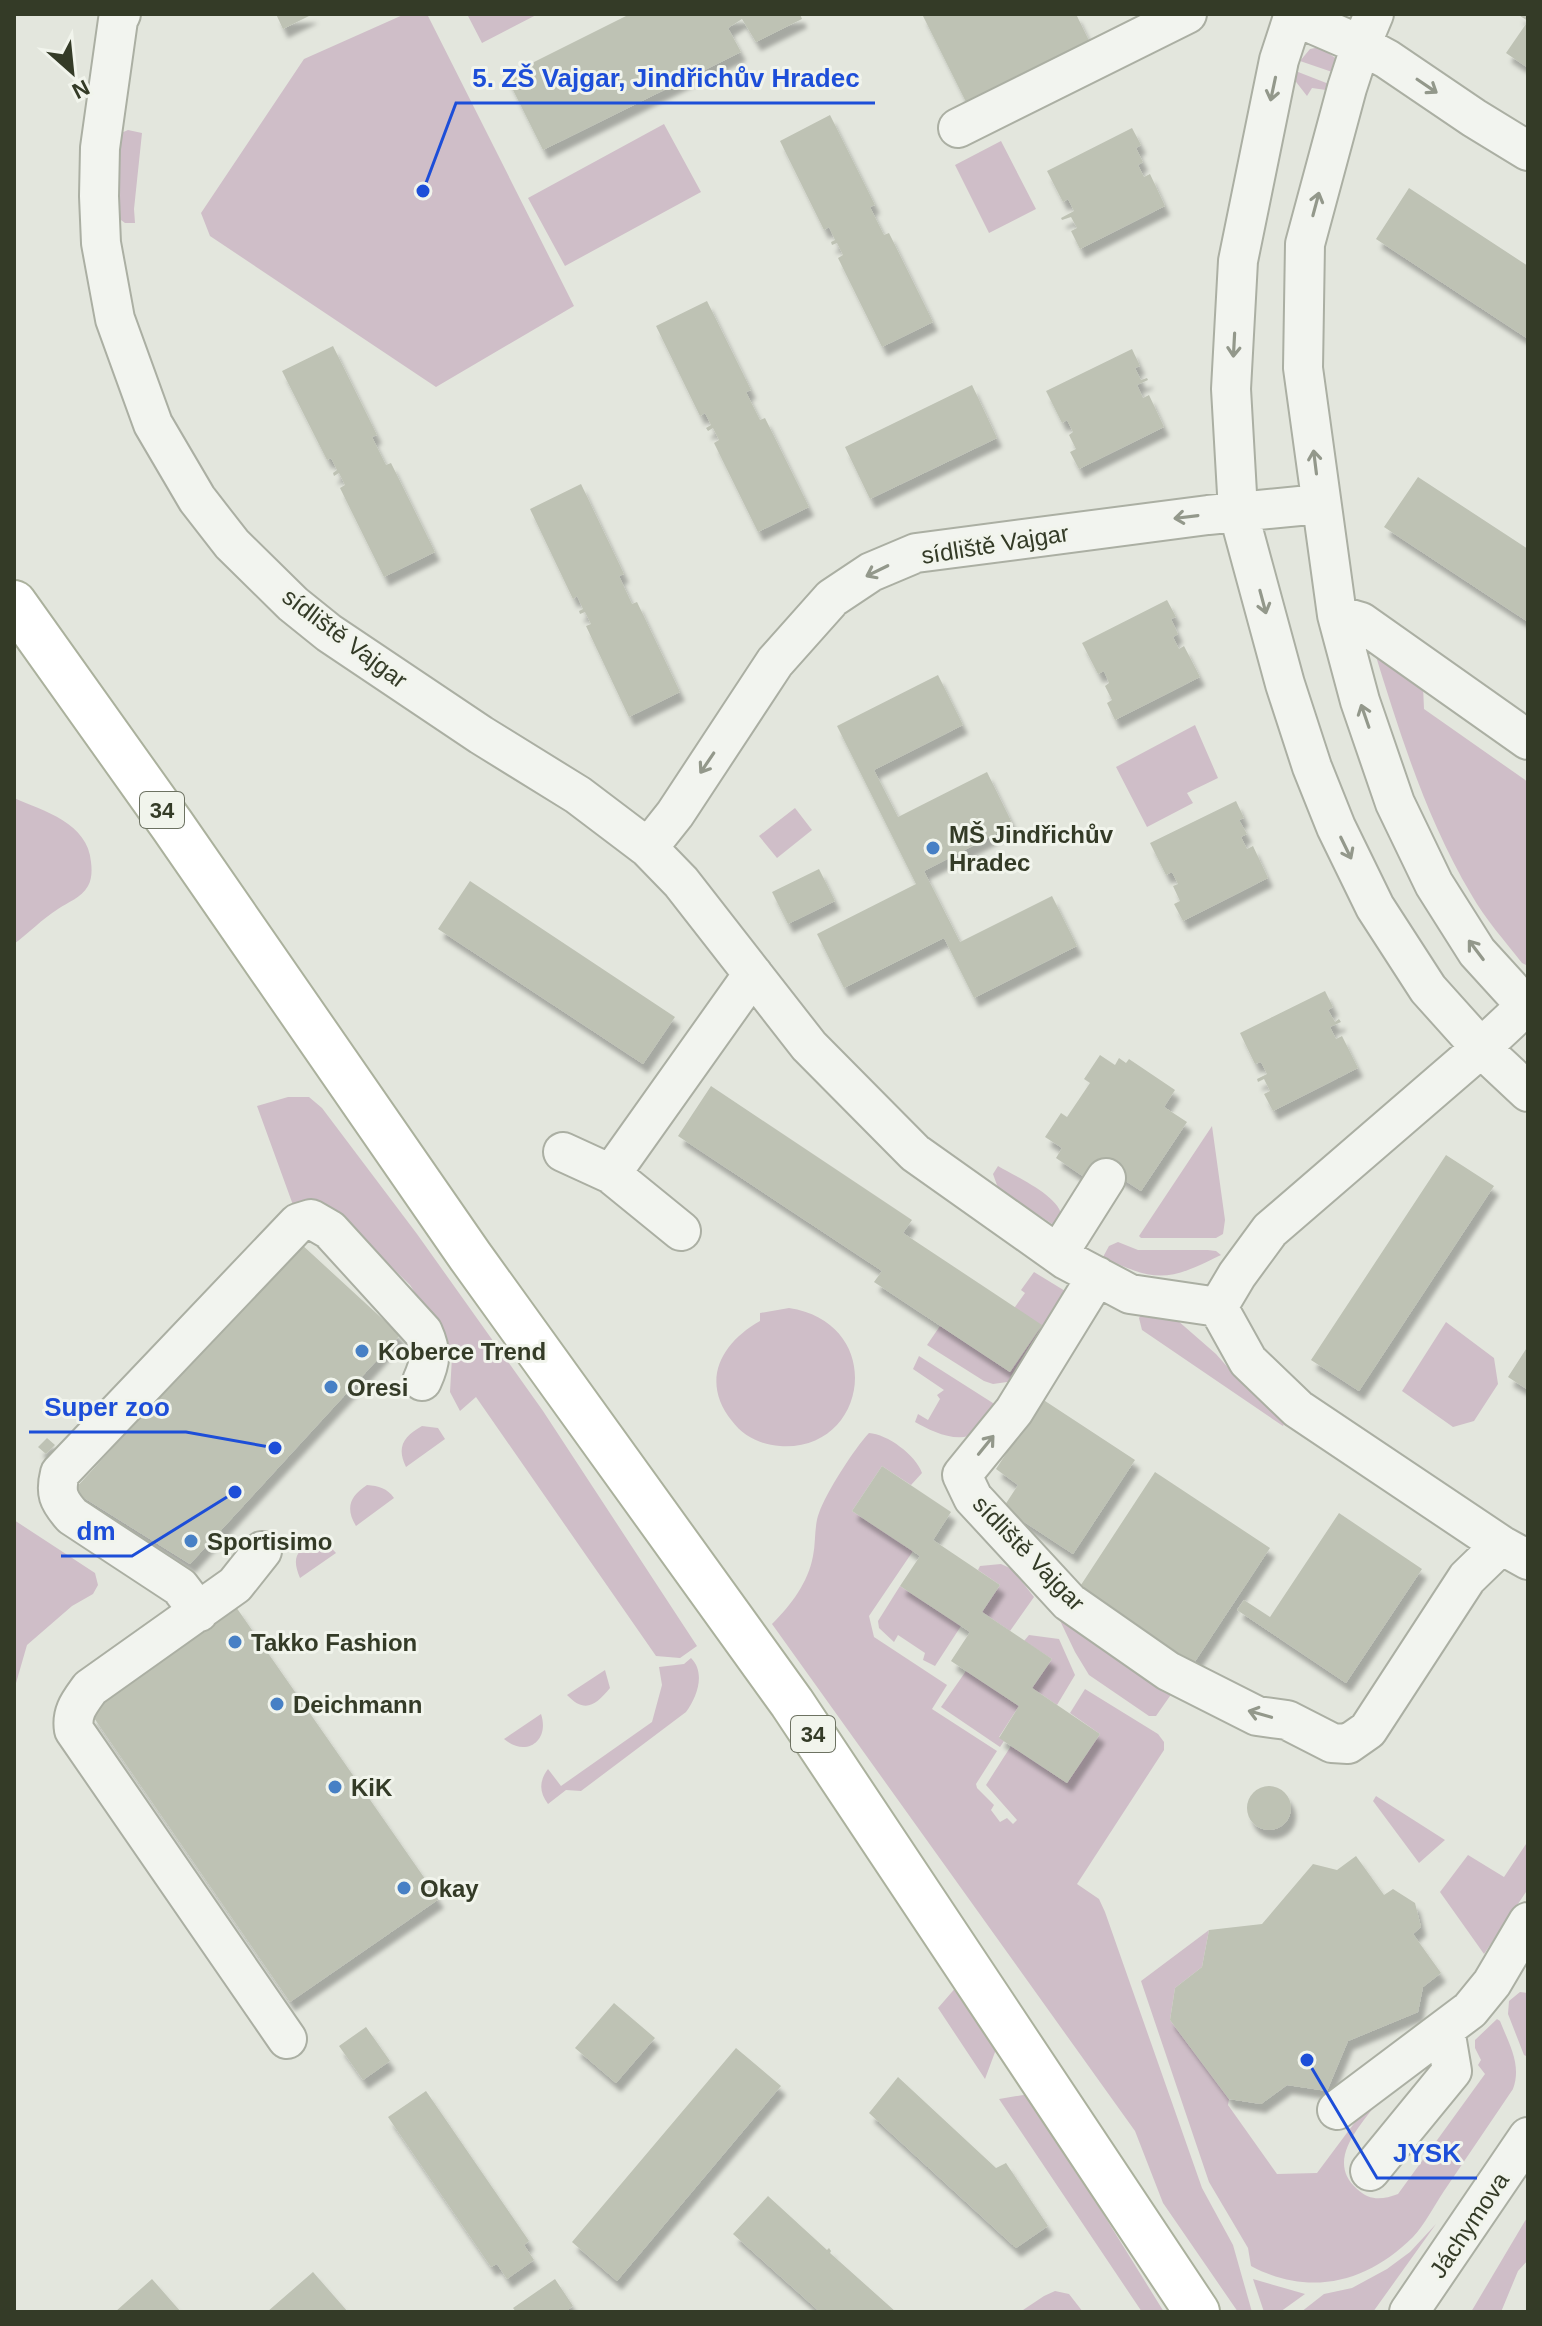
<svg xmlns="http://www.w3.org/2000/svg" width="1542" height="2326" viewBox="0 0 1542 2326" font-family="Arial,sans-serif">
  <defs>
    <filter id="shadow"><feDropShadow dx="5" dy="9" stdDeviation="2" flood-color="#0004"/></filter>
  </defs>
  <rect width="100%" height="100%" fill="#e3e6dd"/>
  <path fill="#cfbec8" d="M405,14H427L574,306L436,387L210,236L201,213L304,59Z
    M467,14H538L482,43Z
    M1320,47L1338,60V74L1300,61L1310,49Z
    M1293,70L1334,86L1333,91L1312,88L1307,96L1293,78Z
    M664,124L701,192L565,266L528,198Z
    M128,130L142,133L134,209L135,223H125L117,217L111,180L121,133Z
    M1001,141L1036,209L989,233L955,165Z
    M1374,650L1423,686L1424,709L1528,782V966L1522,963C1505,941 1485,919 1471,894C1426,818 1400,734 1374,650Z
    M1195,725L1218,778L1187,793L1193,803L1147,827L1116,767Z
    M14,798C44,811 88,823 91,862C92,870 92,879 88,886C81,898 68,902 58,909C42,919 29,933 14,944Z
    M795,808L812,830L777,858L759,836Z
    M288,1097H309L322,1108L417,1234L543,1411L697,1646L680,1658L656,1656L476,1397L460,1411L450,1392L452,1357L446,1341L410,1285L335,1212L293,1205L257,1106Z
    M1212,1126L1225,1220L1223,1234L1216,1238H1141L1139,1236Z
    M998,1166C1016,1177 1061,1196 1062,1218L1055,1226L998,1188L993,1174Z
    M1118,1242L1138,1250H1208L1216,1251L1221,1255C1169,1281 1156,1283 1103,1257L1109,1246Z
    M1034,1272L1070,1294L1014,1381L993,1384L984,1381L927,1345L940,1326L1010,1372L1015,1307L1025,1293L1021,1290Z
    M789,1308C887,1323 869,1452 780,1446C761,1445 743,1436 732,1421C700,1381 721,1343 760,1321V1313Z
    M1143,1312L1177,1320L1216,1354L1246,1388L1286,1419L1283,1426L1142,1330L1139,1318Z
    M1446,1322L1494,1358L1498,1384L1474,1421L1453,1427L1402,1391Z
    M919,1356L996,1405C991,1412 985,1426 977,1432C959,1445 931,1431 915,1422L918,1414L928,1420L940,1399L937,1395L944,1390L913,1369Z
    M422,1426L438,1428L445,1439L406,1467C396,1447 404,1436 422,1426Z
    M869,1433C887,1434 916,1455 922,1473L911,1485L882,1466L852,1511L913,1551L869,1616L874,1637L947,1685L932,1709L997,1751L976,1784L977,1788L994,1805L991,1810L1000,1822L1007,1818L1013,1824L1017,1820L986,1785L1011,1746L1067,1783L1100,1734L1070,1713L1085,1689L1158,1734L1164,1742V1750L1077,1884L1099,1899L1105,1912L1202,2188L1233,2245L1252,2312H1238L1163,2203L1135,2131L772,1624C791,1605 808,1583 813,1556C816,1542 814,1526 819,1513C826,1493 854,1449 869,1433Z
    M367,1485C379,1486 387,1488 394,1498L356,1526C345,1508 350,1496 367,1485Z
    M14,1520L95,1573L98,1585L93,1594L72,1606L27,1645L14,1690Z
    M315,1542H326L336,1553L300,1578C292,1559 295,1550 315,1542Z
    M1001,1564L1012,1569L1034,1597L1010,1631L982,1612L1000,1585L978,1570L980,1566Z
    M900,1586L961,1626L935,1666L923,1660L925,1653L898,1635L894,1642L879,1628L878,1621Z
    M1054,1608L1177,1686L1156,1716H1149L1089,1675L1075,1652Z
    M1029,1635L1059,1639L1075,1675L1057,1705L1032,1688L1052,1659L1024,1641Z
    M691,1658C706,1673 697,1697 686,1712L581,1791L566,1790L548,1804C539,1792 539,1781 548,1769L561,1786L652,1722L662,1685L659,1667L684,1664Z
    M605,1670L610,1688C596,1705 585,1714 567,1695Z
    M966,1671L1019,1706L999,1737L1004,1741L1000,1747L941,1707Z
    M541,1714C550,1741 526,1758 504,1739Z
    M1376,1796L1445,1840L1419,1863L1373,1801Z
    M1528,1841V1885L1526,1892L1484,1954L1440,1892L1468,1855L1504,1877Z
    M1209,1930L1202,1967L1175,1988L1170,2020L1229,2099L1228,2105L1277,2174L1317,2173L1364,2110L1381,2098C1362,2124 1324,2160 1357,2189C1370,2201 1382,2200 1398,2194L1485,2074L1478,2065L1481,2060L1475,2048V2040L1497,2019L1500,2021C1509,2044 1522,2065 1513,2089C1490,2123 1467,2157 1444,2191C1434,2206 1425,2224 1413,2237C1367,2283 1309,2297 1251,2266L1248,2248L1209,2182L1141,1981Z
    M958,1985L998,2044L985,2079L938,2008Z
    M1520,1992L1528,1993V2057L1524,2055L1508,2014L1509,2001Z
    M1029,2094L1164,2312H1142L999,2099Z
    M1528,2216V2260L1518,2271L1501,2312H1471Z
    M1436,2224L1373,2312H1301L1324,2294L1352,2288L1387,2269L1410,2252Z
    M1253,2279L1305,2294L1280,2312H1264Z
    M1055,2291L1069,2294L1083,2312H1020L1044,2296Z"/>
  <path fill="#bec2b4" filter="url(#shadow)" d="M276,14H313L283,29Z
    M630,14H800L802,19L756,42L742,19L728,28L741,52L543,150L506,76Z
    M922,14H1076L1093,49L970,110Z
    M1517,14H1528V68L1506,53L1528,21Z
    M830,115L875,205L870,207L884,235L889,233L933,322L882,347L838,258L843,255L837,243L832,245L831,242L835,240L829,227L824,230L780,141Z
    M1132,128L1141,145L1136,148L1143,162L1138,165L1144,177L1150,174L1165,206L1080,249L1071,231L1077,228L1071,217L1062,220L1061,218L1074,211L1068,199L1063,202L1047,171Z
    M1409,188L1528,266V339L1376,239Z
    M707,301L751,390L746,392L760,420L765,418L809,507L758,532L714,443L719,440L713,428L708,431L706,428L711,425L705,413L700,416L656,326Z
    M333,346L377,435L372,437L386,465L391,463L435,552L384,577L340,488L345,485L339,473L334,476L333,473L337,470L331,458L327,460L282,371Z
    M1132,349L1140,366L1135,368L1141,380L1147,378L1148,380L1137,385L1143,398L1149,395L1164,427L1079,469L1070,452L1076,449L1069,435L1073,432L1067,420L1062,423L1046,391Z
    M972,385L997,438L870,499L845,447Z
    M1418,477L1528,549V622L1384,527Z
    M581,484L624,574L619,576L632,604L637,602L680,692L629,717L586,626L591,624L585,612L580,614L579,611L583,609L577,596L573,599L530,509Z
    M1167,600L1176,617L1171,619L1178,634L1173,637L1179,649L1184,646L1200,677L1115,720L1107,703L1112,700L1105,686L1109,683L1104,671L1098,674L1082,643Z
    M938,675L963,725L874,770L898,817L987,772L1013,825L924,871L960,942L1052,896L1077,946L974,998L944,938L844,988L817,934L916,884L837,726Z
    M1236,801L1244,818L1239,820L1247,834L1241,837L1247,849L1253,846L1268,878L1183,921L1174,904L1180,901L1173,886L1178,884L1172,872L1166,875L1150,843Z
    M819,869L835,901L788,924L772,892Z
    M470,881L675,1017L643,1064L438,929Z
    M1325,991L1333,1007L1328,1010L1335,1022L1339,1019L1341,1022L1330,1027L1336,1039L1342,1036L1358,1068L1273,1111L1264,1094L1270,1091L1264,1079L1258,1082L1257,1079L1267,1074L1261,1062L1255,1064L1240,1033Z
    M1100,1055L1115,1065L1119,1058L1126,1063L1129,1059L1175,1090L1164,1107L1187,1122L1141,1191L1095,1161L1084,1177L1056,1158L1062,1148L1045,1137L1061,1113L1067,1117L1090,1083L1084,1079Z
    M711,1086L912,1220L903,1233L1042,1325L1010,1372L874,1282L882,1271L678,1136Z
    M1446,1155L1494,1186L1359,1391L1311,1360Z
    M300,1243L400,1335L190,1564L73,1491Z
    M1528,1346V1390L1508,1377Z
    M1042,1399L1135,1460L1073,1554L1003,1508L1018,1485L996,1469Z
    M47,1438L55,1445L46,1454L38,1447Z
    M882,1466L951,1512L933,1540L1000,1585L982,1612L1052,1659L1032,1688L1100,1734L1067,1783L999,1738L1019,1706L951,1661L970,1632L900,1586L920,1556L852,1511Z
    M1155,1472L1270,1548L1194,1663L1079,1588Z
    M1339,1513L1422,1569L1346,1683L1237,1610L1244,1600L1270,1617Z
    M236,1607L439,1899L290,2002L92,1715L99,1701Z
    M1247 1808a22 22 0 1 1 44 0a22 22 0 1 1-44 0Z
    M1356,1856L1384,1895L1393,1889L1415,1903L1421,1927L1413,1934L1441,1973L1423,1987L1418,2012L1348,2041L1327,2091L1287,2085L1261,2104L1229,2099L1170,2020L1175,1988L1202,1967L1209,1930L1262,1924L1313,1864L1337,1870Z
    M614,2003L655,2038L616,2083L575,2048Z
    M366,2027L390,2061L363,2080L339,2046Z
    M736,2048L781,2086L617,2281L572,2242Z
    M898,2077L996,2168L1006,2163L1048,2226L1016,2248L869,2113Z
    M426,2091L529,2241L524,2245L534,2260L507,2279L497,2264L491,2267L388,2117Z
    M768,2196L827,2250L829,2248L831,2251L830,2253L896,2312H820L733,2234Z
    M313,2272L348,2312H267Z
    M152,2279L181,2312H115Z
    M555,2279L573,2306L565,2312H516L513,2308Z"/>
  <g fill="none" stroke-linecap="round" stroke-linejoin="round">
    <g stroke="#abafa3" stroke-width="42">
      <path id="minor" d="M121,14L118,20L100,148L99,196L101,243L115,319L153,424L197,499L232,544L293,604L329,633L481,735L578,795L648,848L681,882L809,1046L915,1153L1066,1260L1130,1294L1218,1307
        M1294,14L1279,60L1238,261L1231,389L1238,511L1285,684L1312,767L1336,827L1375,907L1428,989L1481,1048L1528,1092
        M1374,14L1361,45L1347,88L1305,244L1303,368L1337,615L1360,701L1395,803L1434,884L1477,952L1528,1008
        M1294,16L1361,45L1387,59L1474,118L1528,151
        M958,128L1187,14
        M1337,615L1361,622L1528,740
        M648,848L675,814L775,662L832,598L871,572L916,553L1208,515L1320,504
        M1526,1006L1481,1048L1270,1230L1237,1275L1218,1307L1248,1361L1298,1409L1501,1545L1528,1560
        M563,1152L611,1174L681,1231
        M611,1174L753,974
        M1058,1254L1106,1178
        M1097,1276L1014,1411L962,1475L973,1498L1069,1602L1168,1671L1257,1716L1287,1720L1332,1743L1348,1744L1368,1730L1467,1578L1501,1545
        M262,1551L235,1585L90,1688C80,1702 71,1712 74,1730L287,2039
        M199,1612L180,1587L72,1516C58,1500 55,1493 60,1473L298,1223L311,1219L330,1230L423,1332C432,1352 431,1361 422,1381
        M1337,2110L1470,2010L1492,1983L1528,1922
        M1370,2171L1452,2071L1445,2029
        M1409,2312L1528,2137"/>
    </g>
    <g stroke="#abb19d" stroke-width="48">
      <path id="major" d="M14,603L172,825L470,1256L792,1703L1197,2312"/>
    </g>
    <use href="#minor" stroke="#f2f4ef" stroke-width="38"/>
    <use href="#major" stroke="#fff" stroke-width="44"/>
  </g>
  <defs><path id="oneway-shaft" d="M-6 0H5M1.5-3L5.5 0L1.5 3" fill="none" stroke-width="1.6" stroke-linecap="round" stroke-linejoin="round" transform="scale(2)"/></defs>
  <g stroke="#93988b">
    <use href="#oneway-shaft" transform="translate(1427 86) rotate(34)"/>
    <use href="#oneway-shaft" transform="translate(1273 89) rotate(102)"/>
    <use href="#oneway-shaft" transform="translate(1316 204) rotate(-75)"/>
    <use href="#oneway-shaft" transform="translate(1234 345) rotate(93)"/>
    <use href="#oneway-shaft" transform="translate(1315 462) rotate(-97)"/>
    <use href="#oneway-shaft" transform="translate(1186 517) rotate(173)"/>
    <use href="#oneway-shaft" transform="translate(877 571) rotate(154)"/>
    <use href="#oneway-shaft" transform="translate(1263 602) rotate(75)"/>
    <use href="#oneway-shaft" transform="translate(1365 716) rotate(-109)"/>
    <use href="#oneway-shaft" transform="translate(707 763) rotate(124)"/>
    <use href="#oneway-shaft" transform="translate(1346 848) rotate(64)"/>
    <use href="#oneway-shaft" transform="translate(1476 950) rotate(-127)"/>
    <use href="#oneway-shaft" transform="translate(986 1445) rotate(-51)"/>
    <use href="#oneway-shaft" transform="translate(1260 1714) rotate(-164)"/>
  </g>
  <g fill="#4780c5" stroke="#f1f4ec" stroke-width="3">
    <circle cx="933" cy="848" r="8"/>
    <circle cx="362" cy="1351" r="8"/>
    <circle cx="331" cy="1387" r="8"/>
    <circle cx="191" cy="1541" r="8"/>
    <circle cx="235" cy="1642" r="8"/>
    <circle cx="277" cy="1704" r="8"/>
    <circle cx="335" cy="1787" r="8"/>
    <circle cx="404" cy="1888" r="8"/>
  </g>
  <g text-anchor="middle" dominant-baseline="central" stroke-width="6" stroke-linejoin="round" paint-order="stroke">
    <g fill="#f1f4ec" stroke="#6d7262" stroke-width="2">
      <rect x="140" y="792" width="44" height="36" rx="6"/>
      <rect x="791" y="1716" width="44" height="36" rx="6"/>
    </g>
    <g font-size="22" font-weight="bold" fill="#343b27">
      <text x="162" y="810">34</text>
      <text x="813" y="1734">34</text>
    </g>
    <g font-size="24" fill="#343b27" stroke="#f1f4ec">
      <text transform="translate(995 544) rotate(-9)">sídliště Vajgar</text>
      <text transform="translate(345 638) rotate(37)">sídliště Vajgar</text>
      <text transform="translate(1029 1553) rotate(46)">sídliště Vajgar</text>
      <text transform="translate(1469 2225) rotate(-56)">Jáchymova</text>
    </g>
    <g font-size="24" font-weight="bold" fill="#343b27" stroke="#f1f4ec" text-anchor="start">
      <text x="949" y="834">MŠ Jindřichův<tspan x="949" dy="28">Hradec</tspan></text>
      <text x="378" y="1351">Koberce Trend</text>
      <text x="347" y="1387">Oresi</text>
      <text x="207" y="1541">Sportisimo</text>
      <text x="251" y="1642">Takko Fashion</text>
      <text x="293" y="1704">Deichmann</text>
      <text x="351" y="1787">KiK</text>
      <text x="420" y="1888">Okay</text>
    </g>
  </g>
  <path fill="none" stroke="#1d4ed8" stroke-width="3" d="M423 191L456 103H875M275 1448L186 1432H29M235 1492L132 1556H61M1307 2060L1377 2178H1477"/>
  <g fill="#1d4ed8" stroke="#f1f4ec" stroke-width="3">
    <circle cx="423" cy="191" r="8"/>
    <circle cx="275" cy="1448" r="8"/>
    <circle cx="235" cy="1492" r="8"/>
    <circle cx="1307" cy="2060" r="8"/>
  </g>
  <g font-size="26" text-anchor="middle" font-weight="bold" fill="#1d4ed8" stroke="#f1f4ec" stroke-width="6" stroke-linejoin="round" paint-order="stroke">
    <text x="666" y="87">5. ZŠ Vajgar, Jindřichův Hradec</text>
    <text x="107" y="1416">Super zoo</text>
    <text x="96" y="1540">dm</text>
    <text x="1427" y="2162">JYSK</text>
  </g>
  <rect width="1542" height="2326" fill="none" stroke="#343b27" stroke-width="32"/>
  <g transform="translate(72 72) rotate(153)" stroke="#f1f4ec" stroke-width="6" paint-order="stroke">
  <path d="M0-6L14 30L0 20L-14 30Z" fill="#343b27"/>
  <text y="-12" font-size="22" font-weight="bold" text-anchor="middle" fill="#343b27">N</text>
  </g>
</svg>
